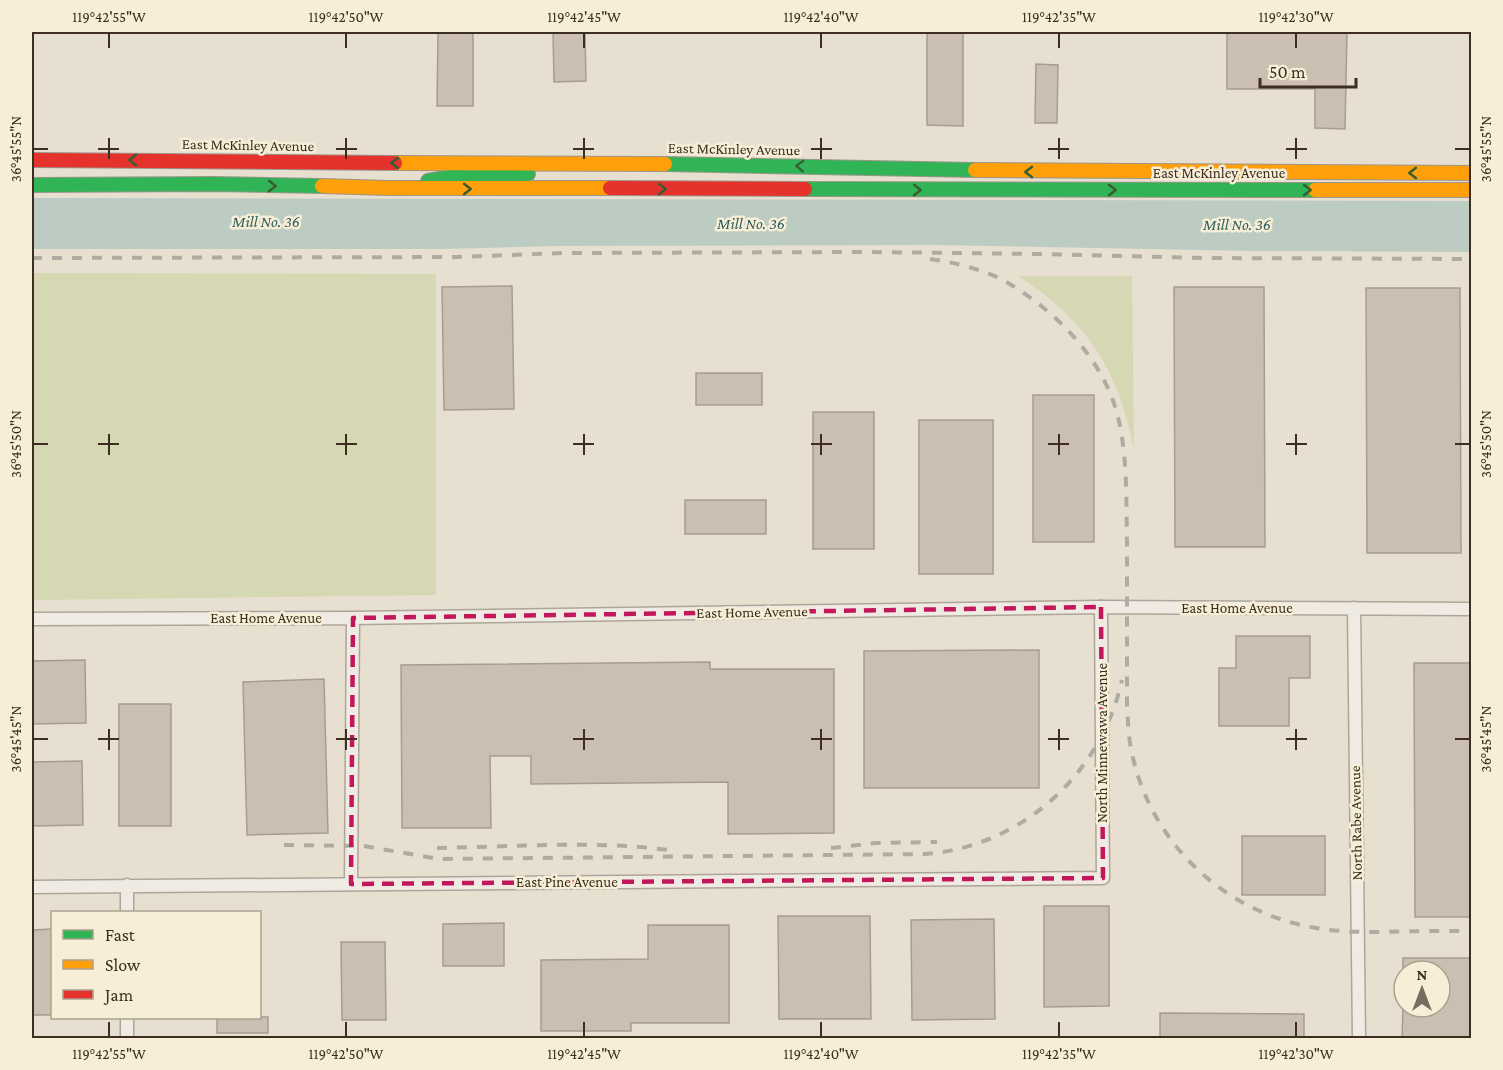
<svg xmlns="http://www.w3.org/2000/svg" width="1503" height="1070" viewBox="0 0 1503 1070" font-family="'Crimson Pro',serif">
  <rect width="100%" height="100%" fill="#e7e0d1"/>
  <path fill="#d6d7b3" d="M32,273L436,274V595L32,600Z
    M1018,276H1132L1134,449C1118,368 1087,321 1018,276Z"/>
  <path fill="#bcccc2" d="M32,198L1471,201L1472,252L1253,251L934,245L558,246L443,249H32Z"/>
  <path fill="#cbbfb2" stroke="#a89c90" stroke-width="1.5" d="M438,32H473V106H437Z
    M553,32H585L586,81L554,82Z
    M927,32H963V126L927,125Z
    M1227,32H1347L1345,129L1315,128V89H1227Z
    M1036,64L1058,65L1057,123H1035Z
    M512,286L514,409L444,410L442,287Z
    M1174,287H1264L1265,547H1175Z
    M1366,288H1460L1461,553H1367Z
    M696,373H762V405H696Z
    M1033,395H1094V542H1033Z
    M813,412H874V549H813Z
    M919,420H993V574H919Z
    M685,500H766V534H685Z
    M1236,636H1310V678H1289V726H1219V668H1236Z
    M1039,650V788H864V651Z
    M85,660L86,723L32,724V661Z
    M710,662V669H834V833L728,834V782L531,784V756H490L491,828H402L401,665Z
    M1414,663H1472V917H1415Z
    M324,679L328,833L247,835L243,682Z
    M119,704H171V826H119Z
    M82,761L83,825L32,826V762Z
    M1242,836H1325V895H1242Z
    M1044,906H1109V1006L1044,1007Z
    M778,916H870L871,1019H779Z
    M994,919L995,1019L912,1020L911,920Z
    M504,923V966H443V924Z
    M648,925H729V1023H631V1031H541V960L648,959Z
    M52,929V1015H32V930Z
    M341,942H385L386,1020H342Z
    M1403,958H1472V1038H1402L1403,1007H1440V971H1403Z
    M1160,1013L1304,1014V1038H1160Z
    M217,1017H268V1033H217Z"/>
  <g fill="none" stroke-linecap="round" stroke-linejoin="round">
    <g stroke="#ada599" stroke-width="15">
      <path id="street" d="M1354,608L1359,1038
        M32,619L353,618L1101,607L1472,609
        M351,884L353,618
        M127,885V912
        M32,887L1103,878L1101,607
        M127,1018V1038"/>
    </g>
    <g stroke="#9c958a" stroke-width="16">
      <path id="fast" d="M665,164L975,170
        M428,181L456,176L528,174
        M32,185L214,184L322,186
        M805,189L1315,190"/>
    </g>
    <g stroke="#9c958a" stroke-width="16">
      <path id="slow" d="M395,163L665,164
        M975,170L1472,173
        M322,186L389,188H610
        M1315,190H1472"/>
    </g>
    <g stroke="#9c958a" stroke-width="16">
      <path id="jam" d="M32,160L395,163
        M610,188L805,189"/>
    </g>
    <use href="#street" stroke="#efebe3" stroke-width="12"/>
    <use href="#fast" stroke="#30b455" stroke-width="14"/>
    <use href="#slow" stroke="#ff9f0a" stroke-width="14"/>
    <use href="#jam" stroke="#e5322d" stroke-width="14"/>
    <path stroke="#afaaa2" stroke-width="4" stroke-dasharray="10 10" stroke-linecap="butt" d="M32,258L457,257L565,253L870,252L1040,254L1207,258L1472,259
      M930,259C953,262 987,270 1008,283C1057,312 1104,360 1118,417C1128,459 1126,502 1127,544C1127,599 1127,654 1127,709C1128,718 1128,727 1129,736C1142,835 1219,912 1316,928C1339,932 1362,932 1385,932C1414,931 1443,931 1472,931
      M284,845L364,846L439,859L926,854C1023,846 1101,774 1122,680
      M437,848C513,847 593,840 668,850
      M831,848L876,843L937,842"/>
  </g>
  <defs><path id="oneway-chevron" d="M-2-3.5L2.5 0L-2 3.5" fill="none" stroke-width="1.6" stroke-linecap="round" stroke-linejoin="round" transform="scale(1.5)"/></defs>
  <g stroke="#385d33">
    <use href="#oneway-chevron" transform="translate(133 160) rotate(180)"/>
    <use href="#oneway-chevron" transform="translate(395 163) rotate(-180)"/>
    <use href="#oneway-chevron" transform="translate(800 166) rotate(-178)"/>
    <use href="#oneway-chevron" transform="translate(1029 172) rotate(-180)"/>
    <use href="#oneway-chevron" transform="translate(1413 173) rotate(-180)"/>
    <use href="#oneway-chevron" transform="translate(272 186) rotate(1)"/>
    <use href="#oneway-chevron" transform="translate(467 189)"/>
    <use href="#oneway-chevron" transform="translate(662 189)"/>
    <use href="#oneway-chevron" transform="translate(917 190)"/>
    <use href="#oneway-chevron" transform="translate(1112 190)"/>
    <use href="#oneway-chevron" transform="translate(1307 190)"/>
  </g>
  <path fill="none" stroke="#c2185b" stroke-width="4.5" stroke-dasharray="12 8" stroke-linejoin="round" d="M1101,607L1103,878L351,884L353,618Z"/>
  <path fill="none" stroke="#3d2e20" stroke-width="2" d="M109,33V48M346,33V48M584,33V48M821,33V48M1059,33V48M1296,33V48M109,138V159M346,138V159M584,138V159M821,138V159M1059,138V159M1296,138V159M33,149H48M98,149H119M336,149H357M573,149H594M811,149H832M1048,149H1069M1286,149H1307M1455,149H1470M109,434V455M346,434V455M584,434V455M821,434V455M1059,434V455M1296,434V455M33,444H48M98,444H119M336,444H357M573,444H594M811,444H832M1048,444H1069M1286,444H1307M1455,444H1470M109,729V750M346,729V750M584,729V750M821,729V750M1059,729V750M1296,729V750M33,739H48M98,739H119M336,739H357M573,739H594M811,739H832M1048,739H1069M1286,739H1307M1455,739H1470M109,1022V1037M346,1022V1037M584,1022V1037M821,1022V1037M1059,1022V1037M1296,1022V1037"/>
  <g text-anchor="middle" dominant-baseline="central" stroke-width="5" stroke-linejoin="round" paint-order="stroke">
    <g font-size="15" fill="#3d2e20" stroke="#f7eed8">
      <text transform="translate(248 145) rotate(1)">East McKinley Avenue</text>
      <text transform="translate(734 149) rotate(1)">East McKinley Avenue</text>
      <text x="1219" y="173">East McKinley Avenue</text>
      <text x="1237" y="608">East Home Avenue</text>
      <text transform="translate(752 612) rotate(-1)">East Home Avenue</text>
      <text x="266" y="618">East Home Avenue</text>
      <text transform="translate(1102 743) rotate(-90)">North Minnewawa Avenue</text>
      <text transform="translate(1356 823) rotate(-91)">North Rabe Avenue</text>
      <text x="567" y="882">East Pine Avenue</text>
    </g>
    <g font-size="16" font-style="italic" fill="#2f5d5a" stroke="#f7eed8">
      <text x="266" y="221">Mill No. 36</text>
      <text x="751" y="223">Mill No. 36</text>
      <text x="1237" y="224">Mill No. 36</text>
    </g>
  </g>
  <rect width="1503" height="1070" fill="none" stroke="#f7eed8" stroke-width="66"/>
  <rect x="51" y="911" width="210" height="108" fill="#f7eed8" stroke="#ada18e" stroke-width="1.5"/>
  <rect x="63" y="930" width="30" height="9" fill="#30b455" stroke="#ada18e" stroke-width="1.5"/>
  <text x="105" y="941" font-size="18" fill="#3d2e20">Fast</text>
  <rect x="63" y="960" width="30" height="9" fill="#ff9f0a" stroke="#ada18e" stroke-width="1.5"/>
  <text x="105" y="971" font-size="18" fill="#3d2e20">Slow</text>
  <rect x="63" y="990" width="30" height="9" fill="#e5322d" stroke="#ada18e" stroke-width="1.5"/>
  <text x="105" y="1001" font-size="18" fill="#3d2e20">Jam</text>
  <g transform="translate(1422 989)"><circle r="28" fill="#f7eed8" stroke="#ada18e" stroke-width="1.5"/>
  <path d="M0-4.5L10 22L0 15L-10 22Z" fill="#786c5e"/>
  <text y="-9" font-size="16" font-weight="bold" text-anchor="middle" fill="#3d2e20">N</text>
  </g>
  <path d="M1260 78v9h96v-9" fill="none" stroke="#3d2e20" stroke-width="3"/>
  <text x="1269" y="78" font-size="18" fill="#3d2e20" stroke="#f7eed8" stroke-width="4.5" paint-order="stroke">50 m</text>
  <rect x="33" y="33" width="1437" height="1004" fill="none" stroke="#3d2e20" stroke-width="2"/>
  <g font-size="15" text-anchor="middle" fill="#3d2e20">
    <text x="109" y="22">119°42'55"W</text>
    <text x="346" y="22">119°42'50"W</text>
    <text x="584" y="22">119°42'45"W</text>
    <text x="821" y="22">119°42'40"W</text>
    <text x="1059" y="22">119°42'35"W</text>
    <text x="1296" y="22">119°42'30"W</text>
    <text transform="translate(16 149) rotate(-90)" y="5">36°45'55"N</text>
    <text transform="translate(1486 149) rotate(-90)" y="5">36°45'55"N</text>
    <text transform="translate(16 444) rotate(-90)" y="5">36°45'50"N</text>
    <text transform="translate(1486 444) rotate(-90)" y="5">36°45'50"N</text>
    <text transform="translate(16 739) rotate(-90)" y="5">36°45'45"N</text>
    <text transform="translate(1486 739) rotate(-90)" y="5">36°45'45"N</text>
    <text x="109" y="1059">119°42'55"W</text>
    <text x="346" y="1059">119°42'50"W</text>
    <text x="584" y="1059">119°42'45"W</text>
    <text x="821" y="1059">119°42'40"W</text>
    <text x="1059" y="1059">119°42'35"W</text>
    <text x="1296" y="1059">119°42'30"W</text>
  </g>
</svg>
